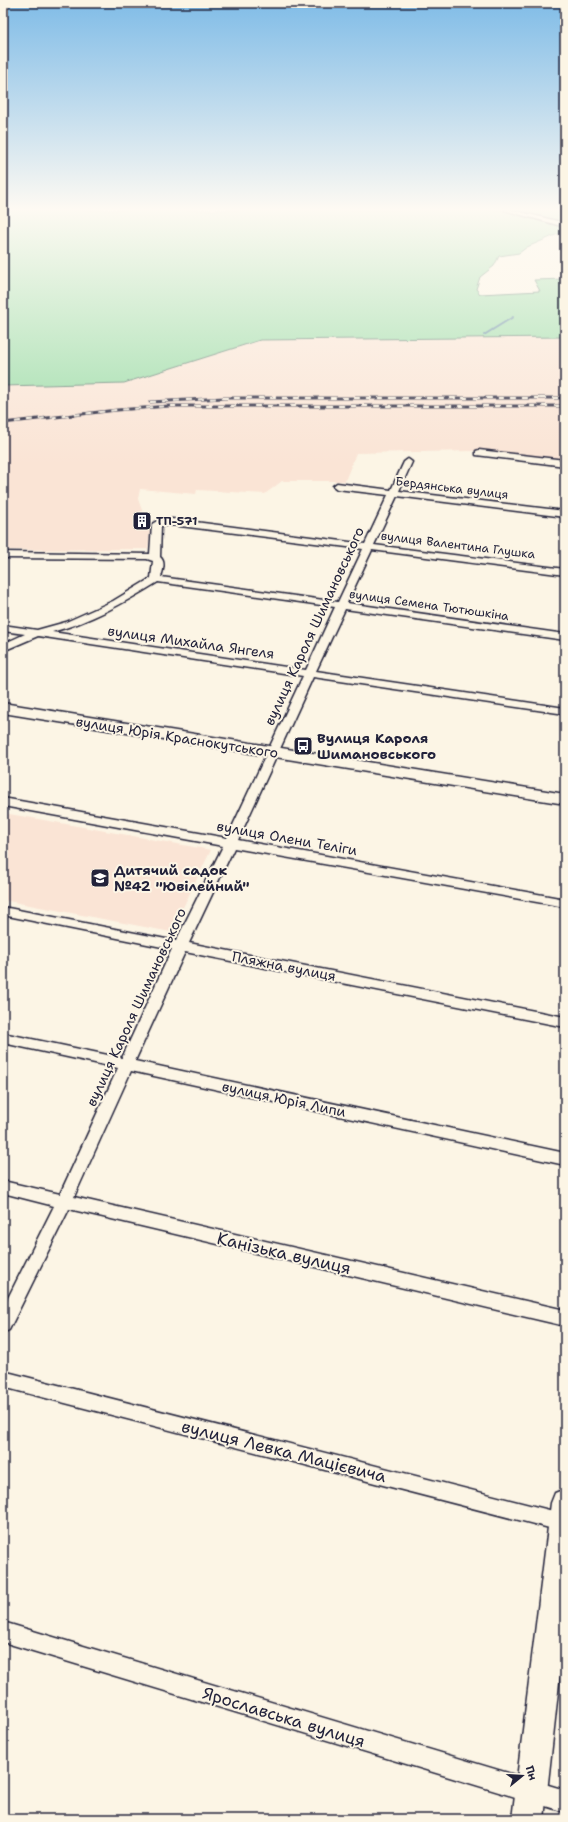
<svg xmlns="http://www.w3.org/2000/svg" width="568" height="1822" viewBox="0 0 568 1822" font-family="'Shantell Sans',sans-serif">
  <rect width="100%" height="100%" fill="#fcf5e5"/>
  <filter id="ink" filterUnits="userSpaceOnUse"><feTurbulence type="fractalNoise" baseFrequency=".025" numOctaves="2"/><feDisplacementMap in="SourceGraphic" scale="8" xChannelSelector="R" yChannelSelector="G"/><feConvolveMatrix kernelMatrix="1 2 1 2 8 2 1 2 1" color-interpolation-filters="sRGB"/></filter>
  <g filter="url(#ink)">
    <path fill="#fae4d5" d="M565,337V461L477,451L356,453L345,481H282L265,494L197,490L196,494L140,489L138,499L150,533L148,549L3,550V386L124,383L260,340Z
      M3,813L27,817L211,850L171,932L3,900Z"/>
    <path fill="#99dca7" stroke="#5e7f71" d="M17,210H500L565,227V231L527,247L519,253L499,256L494,266L480,277L476,289L480,294L540,291L534,280L565,279V337L260,340L124,383L3,386V211Z
      M513,210H565V224L559,222Z"/>
    <g fill="none" stroke-linecap="round" stroke-linejoin="round">
      <path stroke="#5d86a2" stroke-width="2" d="M484,335L513,317"/>
      <g stroke="#22223b" stroke-width="3">
        <path id="street" d="M504,210H512L565,223V227Z
          M479,450L565,460V466L476,455V451Z
          M408,459L412,462L399,491L565,511V517L397,496L374,545L565,569V575L372,550L347,603L565,634V640L345,609L316,671L565,708V714L313,677L238,840L565,899V907L234,848L189,943L565,1017V1027L185,952L135,1061L565,1153V1165L131,1071L74,1197L565,1310V1326L69,1209L9,1330L3,1333V1308L54,1206L3,1193V1181L60,1194L118,1068L3,1043V1033L122,1058L172,949L3,915V907L176,941L223,846L3,806V798L227,838L303,676L38,636L3,651V644L25,634L3,631V625L37,630L66,622L113,601L151,578L153,561L147,559L3,558V552L150,554L152,524L157,521L172,519L365,544L388,495L337,489L333,486L337,483L391,490L404,462ZM172,525L363,549L338,602L161,577C163,570 166,562 160,557L161,526ZM158,582L335,607L306,670L52,632C90,622 124,603 158,582Z
          M3,1371L565,1514V1532L3,1387Z
          M3,1622L565,1790V1812L3,1642Z"/>
      </g>
      <g stroke="#22223b" stroke-width="3">
        <path id="secondary" d="M3,703L565,794V804L3,713Z
          M565,1489V1628L544,1819H512L551,1503L555,1493Z"/>
      </g>
      <use href="#street" fill="#fcf5e5" fill-rule="evenodd"/>
      <use href="#secondary" fill="#fcf5e5" fill-rule="evenodd"/>
      <g stroke="#22223b" stroke-width="3">
        <path id="rail" d="M540,398H565
          M150,402L224,398H546
          M3,423L117,410L169,406H565"/>
      </g>
      <use href="#rail" stroke="#fcf5e5" stroke-width="2" stroke-dasharray="6" stroke-linecap="butt"/>
    </g>
  </g>
  <linearGradient id="sky" x2="0" y2="1"><stop stop-color="#80bce7"/><stop offset="0.45" stop-color="#fefaf3"/><stop offset="1" stop-color="#fefaf3" stop-opacity="0"/></linearGradient>
  <rect width="568" height="465" fill="url(#sky)"/>
  <defs>
    <g id="building-square" transform="scale(1)"><rect x="-9" y="-9" width="18" height="18" rx="4" fill="#22223b" stroke="#fcf5e5"/><path d="M-4-6H4V6H1V3H-1V6H-4ZM-2.5-4.3h1.7v1.8h-1.7ZM.8-4.3h1.7v1.8H.8ZM-2.5-1h1.7V.8h-1.7ZM.8-1h1.7V.8H.8Z" fill="#fff"/></g>
    <g id="bus-square" transform="scale(1)"><rect x="-9" y="-9" width="18" height="18" rx="4" fill="#22223b" stroke="#fcf5e5"/><path d="M-5-6H5V4H4V6H2V4H-2V6H-4V4H-5ZM-3.5-4V0h7V-4ZM-3.5 1.2v1.5H-2V1.2ZM2 1.2v1.5H3.5V1.2Z" fill="#fff"/></g>
    <g id="school-square" transform="scale(1)"><rect x="-9" y="-9" width="18" height="18" rx="4" fill="#22223b" stroke="#fcf5e5"/><path d="M0-5L7-2L0 1L-7-2ZM-4 1L0 2.5L4 1V4Q0 6-4 4Z" fill="#fff"/></g>
  </defs>
  <g fill-rule="evenodd">
    <use href="#building-square" x="142" y="521"/>
    <use href="#bus-square" x="303" y="746"/>
    <use href="#school-square" x="100" y="878"/>
  </g>
  <g text-anchor="middle" dominant-baseline="central" stroke-width="4" stroke-linejoin="round" paint-order="stroke">
    <g font-size="12" fill="#22223b" stroke="#fcf5e5">
      <text transform="translate(452 488) rotate(7)">Бердянська вулиця</text>
      <text transform="translate(458 545) rotate(7)">вулиця Валентина Глушка</text>
      <text transform="translate(429 605) rotate(8)">вулиця Семена Тютюшкіна</text>
    </g>
    <g font-size="12" font-weight="bold" fill="#22223b" stroke="#fcf5e5" text-anchor="start">
      <text x="156" y="521">ТП-571</text>
    </g>
    <g font-size="14" fill="#22223b" stroke="#fcf5e5">
      <text transform="translate(314 626) rotate(-65)">вулиця Кароля Шимановського</text>
      <text transform="translate(191 642) rotate(8)">вулиця Михайла Янгеля</text>
      <text transform="translate(177 737) rotate(9)">вулиця Юрія Краснокутського</text>
      <text transform="translate(287 838) rotate(10)">вулиця Олени Теліги</text>
      <text transform="translate(284 966) rotate(11)">Пляжна вулиця</text>
      <text transform="translate(136 1007) rotate(-65)">вулиця Кароля Шимановського</text>
      <text transform="translate(284 1099) rotate(12)">вулиця Юрія Липи</text>
    </g>
    <g font-size="14" font-weight="bold" fill="#22223b" stroke="#fcf5e5" text-anchor="start">
      <text x="317" y="738">Вулиця Кароля<tspan x="317" dy="16">Шимановського</tspan></text>
      <text x="114" y="870">Дитячий садок<tspan x="114" dy="16">№42 "Ювілейний"</tspan></text>
    </g>
    <g font-size="17" fill="#22223b" stroke="#fcf5e5">
      <text transform="translate(284 1253) rotate(13)">Канізька вулиця</text>
      <text transform="translate(284 1451) rotate(14)">вулиця Левка Мацієвича</text>
      <text transform="translate(284 1717) rotate(17)">Ярославська вулиця</text>
    </g>
  </g>
  <rect width="568" height="1822" fill="none" stroke="#fcf5e5" stroke-width="16"/>
  <rect x="8" y="8" width="552" height="1806" fill="none" stroke="#22223b" stroke-width="1.5" filter="url(#ink)"/>
  <g transform="translate(522 1776) rotate(72)" stroke="#fcf5e5" stroke-width="3" paint-order="stroke">
  <path d="M0-3L7 15L0 10L-7 15Z" fill="#22223b"/>
  <text y="-6" font-size="11" font-weight="bold" text-anchor="middle" fill="#22223b">Пн</text>
  </g>
</svg>
